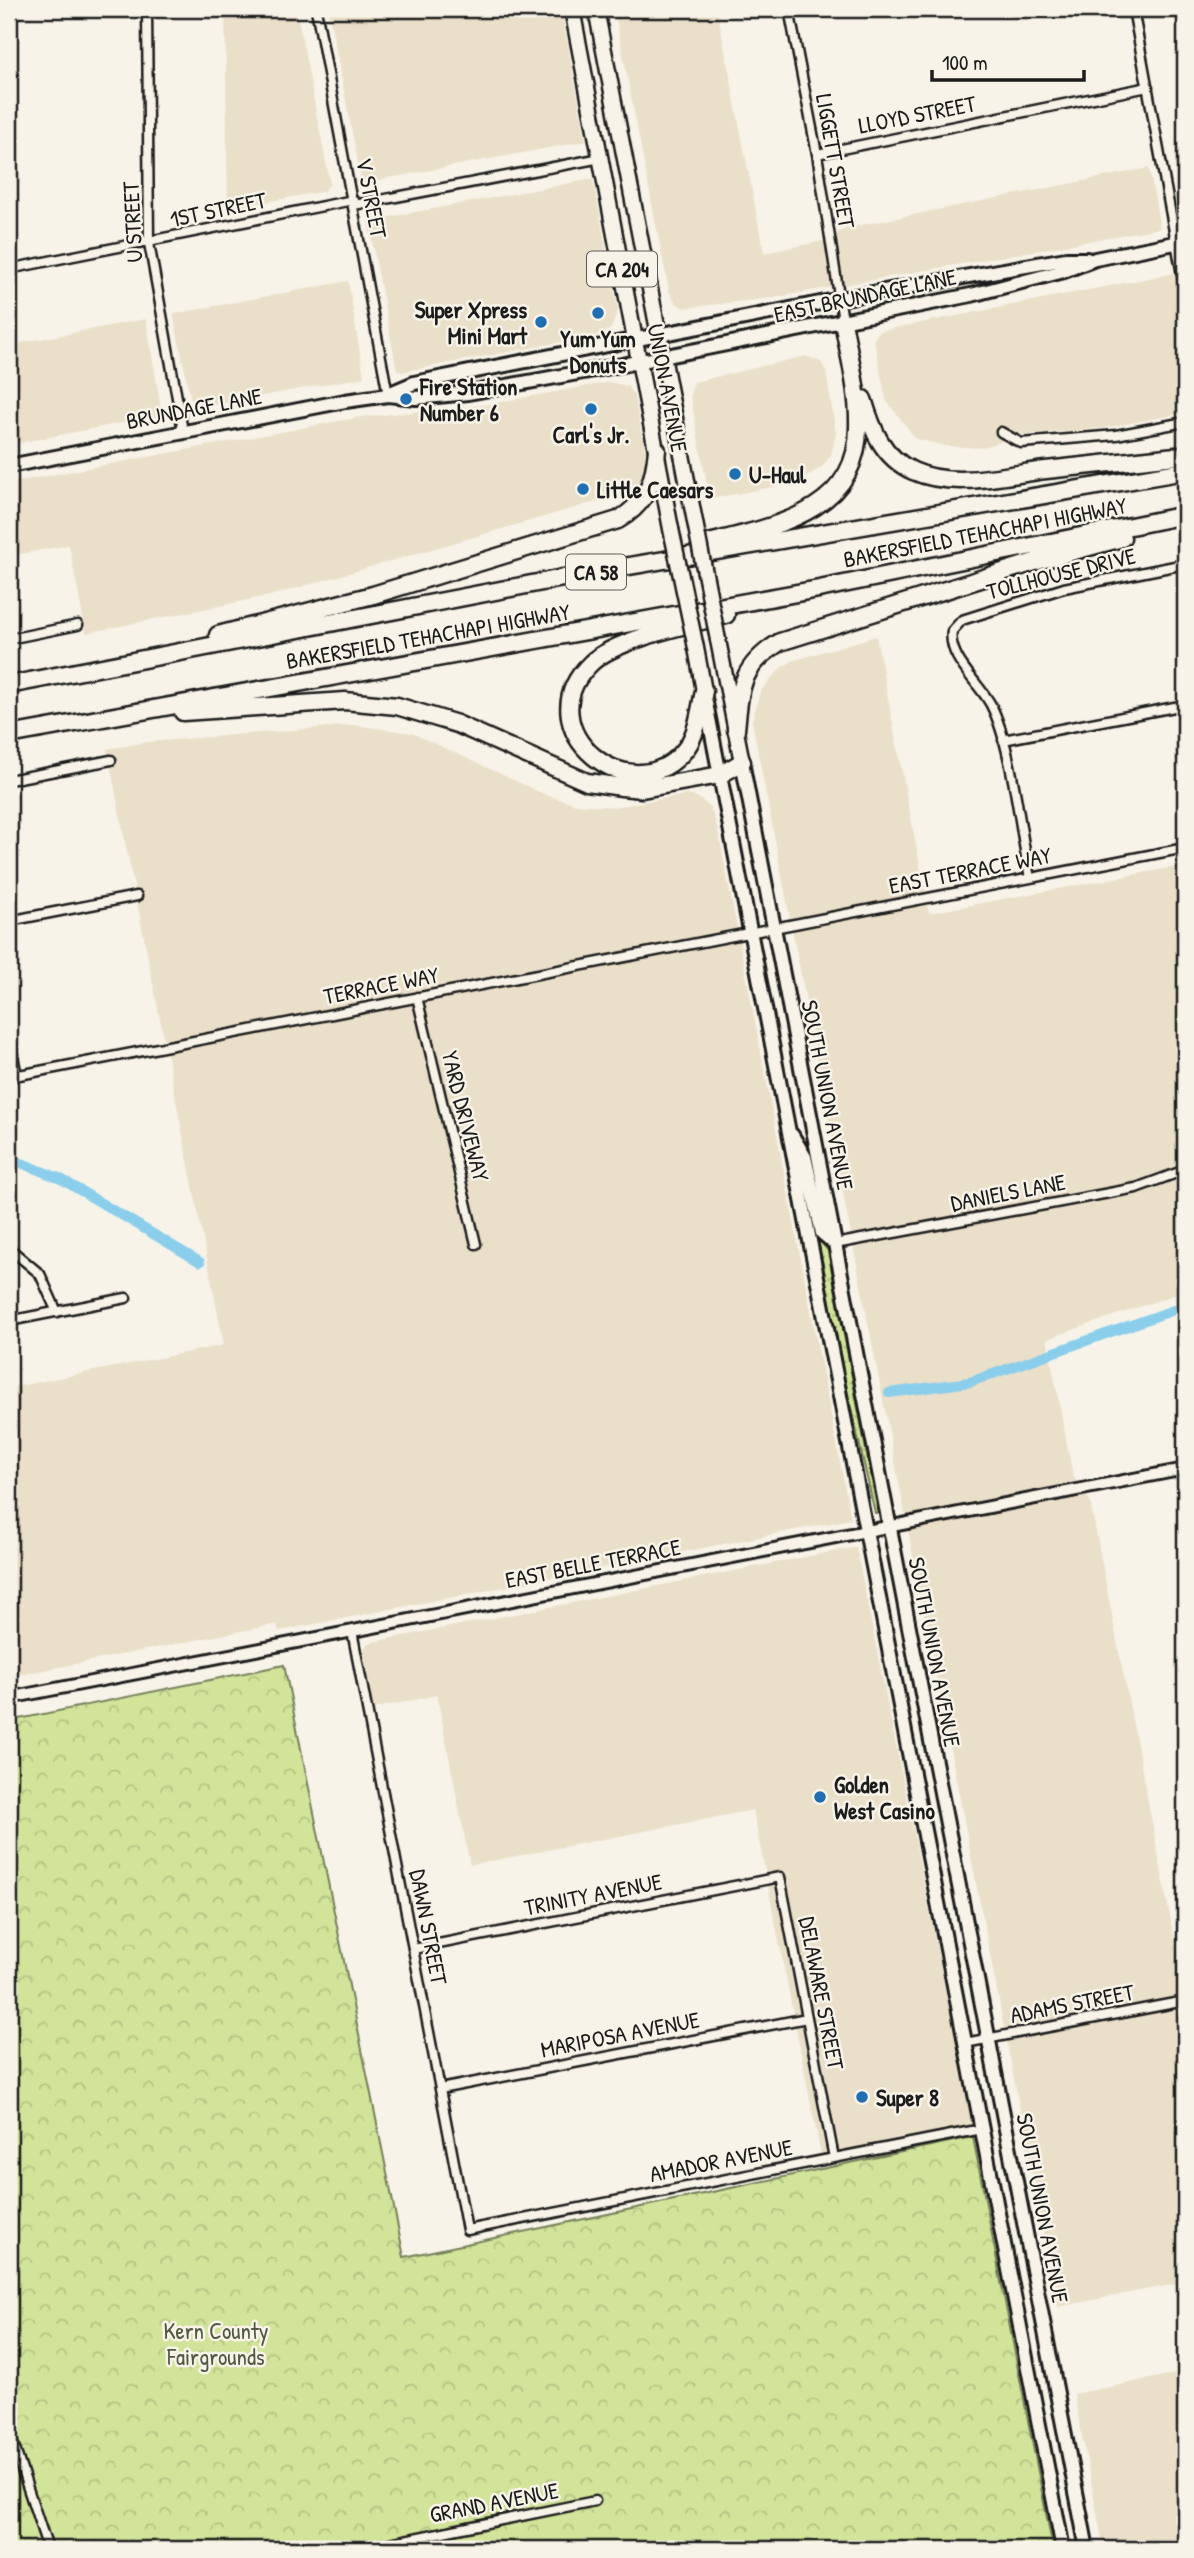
<svg xmlns="http://www.w3.org/2000/svg" width="1194" height="2558" viewBox="0 0 1194 2558" font-family="'Patrick Hand',sans-serif">
  <defs>
    <pattern id="grass-dots" width="8" height="8" patternUnits="userSpaceOnUse" patternTransform="scale(1.75)"><rect width="8" height="8" fill="#d1e499"/><path d="M2 2h.1M6 6h.1" fill="none" stroke="#b3c383" stroke-width="1.8" stroke-linecap="round"/></pattern>
    <pattern id="park-crowns" width="20" height="18" patternUnits="userSpaceOnUse" patternTransform="scale(1.75)"><rect width="20" height="18" fill="#d1e499"/><path d="M2 6a3 3 0 1 1 6 0M12 15a3 3 0 1 1 6 0" fill="none" stroke="#b3c383"/></pattern>
  </defs>
  <rect width="100%" height="100%" fill="#f7f3e8"/>
  <filter id="ink" filterUnits="userSpaceOnUse"><feTurbulence type="fractalNoise" baseFrequency=".0143" numOctaves="2"/><feDisplacementMap in="SourceGraphic" scale="14" xChannelSelector="R" yChannelSelector="G"/><feConvolveMatrix kernelMatrix="1 2 1 2 8 2 1 2 1" color-interpolation-filters="sRGB"/></filter>
  <g filter="url(#ink)">
    <path fill="#eadfc9" d="M225,9H296L330,183L324,191L228,209Z
      M328,9H561L586,141L362,183Z
      M614,9H717L764,253L823,241L846,228L1149,168L1160,228L772,298L684,308L676,303L669,291Z
      M593,179L618,310L611,329L599,335L401,372L397,370L368,221Z
      M1185,271V413L1098,429L1022,435L980,448L946,446L916,439L886,400L874,339L880,331Z
      M348,281L364,377L193,409L173,314Z
      M146,319L162,415L9,445V345Z
      M806,356L821,362L826,371L836,434L831,455L822,467L798,482L710,499L690,395L694,382Z
      M609,382L627,386L634,395L648,467L640,481L623,494L273,595L86,633L69,545L9,556V483L361,417L484,405Z
      M876,636L929,913L1185,865V1291L1047,1339L1073,1476L1090,1501L1185,1994V2282L1058,2307L752,721L760,692L782,667L795,660Z
      M354,725L412,733L546,795L576,804L614,807L686,795L697,797L710,807L718,830L851,1519L279,1631L277,1624L9,1677V1388L224,1345L107,749L148,742Z
      M856,1547L973,2127L821,2155L753,1810L470,1865L437,1695L373,1709L363,1651L368,1643Z
      M1185,2372V2549H1104L1074,2394Z"/>
    <path fill="url(#grass-dots)" stroke="#76805a" stroke-width="2" d="M815,1223L821,1242L828,1251L878,1513H875L843,1371Z"/>
    <path fill="url(#park-crowns)" stroke="#76805a" stroke-width="2" d="M284,1665L404,2257L973,2137L1053,2549H9V1721Z"/>
    <g fill="none" stroke-linecap="round" stroke-linejoin="round">
      <path stroke="#8bceec" stroke-width="10" d="M9,1158L61,1179L200,1262
        M889,1393L970,1382L1185,1306"/>
      <g stroke="#1c1c1c" stroke-width="13">
        <path id="minor" d="M147,9L149,243L183,431
          M316,9L388,395
          M789,9L817,154L843,321
          M1133,9L1185,291
          M817,154L1148,87
          M354,205L601,158
          M9,238L12,269
          M9,269L353,200
          M1001,432L1021,443L1116,435L1185,422
          M9,639L78,625
          M1003,740L1185,705
          M9,780L111,760
          M1030,878C1020,830 1012,746 991,705C979,682 947,658 952,631L962,620L1064,588L1185,564
          M9,921L137,896
          M417,997L476,1244
          M9,1035L17,1076
          M9,1077L1185,848
          M835,1244L1136,1188L1185,1170
          M9,1248L40,1274L57,1312
          M9,1321L126,1298
          M352,1631L467,2230L982,2129
          M413,1949L780,1877L834,2158
          M965,2043L1185,2001
          M440,2089L807,2018
          M9,2431L48,2549
          M360,2549L595,2501"/>
      </g>
      <g stroke="#1c1c1c" stroke-width="16">
        <path id="tertiary" d="M9,1698L1185,1469"/>
      </g>
      <g stroke="#1c1c1c" stroke-width="18">
        <path id="secondary" d="M388,394L414,383L861,295L1066,259H1087
          M9,466L345,401L388,395L416,398L468,393L622,365L971,295L1064,271L1095,259L1185,241"/>
      </g>
      <g stroke="#1c1c1c" stroke-width="18">
        <path id="primary" d="M705,698L1063,2549
          M742,762L1087,2549
          M792,1135L805,1157L822,1233L835,1244"/>
      </g>
      <g stroke="#1c1c1c" stroke-width="19">
        <path id="trunk" d="M572,9L671,529
          M596,9L695,522
          M718,640L742,762
          M696,648L704,691"/>
      </g>
      <g stroke="#1c1c1c" stroke-width="21">
        <path id="motorway" d="M863,399C872,429 882,457 913,471C953,489 1004,475 1046,470C1092,465 1139,460 1185,455
          M709,543C775,526 858,512 858,427C859,392 849,356 843,321
          M218,635L373,595L618,520C647,503 654,482 657,450
          M9,685L594,572L1185,471
          M704,691C700,709 698,731 687,747C635,818 522,729 591,663C616,639 691,624 726,615
          M183,712L345,701L397,706L457,724L587,782L622,787L642,789L720,775L742,762
          M736,730C740,687 741,666 780,642L1041,560L1122,538
          M9,735L819,589L1185,515"/>
      </g>
      <use href="#minor" stroke="#f7f3e8" stroke-width="8"/>
      <use href="#tertiary" stroke="#f7f3e8" stroke-width="10"/>
      <use href="#secondary" stroke="#f7f3e8" stroke-width="12"/>
      <use href="#primary" stroke="#f7f3e8" stroke-width="12"/>
      <use href="#trunk" stroke="#f7f3e8" stroke-width="14"/>
      <use href="#motorway" stroke="#f7f3e8" stroke-width="16"/>
      <g stroke="#1c1c1c" stroke-width="19" stroke-linecap="butt">
        <path id="trunk-bridge" d="M695,522L718,640
          M671,529L696,648"/>
      </g>
      <use href="#trunk-bridge" stroke="#f7f3e8" stroke-width="14"/>
    </g>
  </g>
  <g fill="#1f6fb2" stroke="#f7f3e8" stroke-width="2.5">
    <circle cx="598" cy="313" r="7"/>
    <circle cx="541" cy="322" r="7"/>
    <circle cx="406" cy="399" r="7"/>
    <circle cx="591" cy="409" r="7"/>
    <circle cx="735" cy="474" r="7"/>
    <circle cx="583" cy="489" r="7"/>
    <circle cx="820" cy="1797" r="7"/>
    <circle cx="862" cy="2097" r="7"/>
  </g>
  <g text-anchor="middle" dominant-baseline="central" stroke-width="5" stroke-linejoin="round" paint-order="stroke">
    <g fill="#f7f3e8" stroke="#5e5c59" stroke-width="2">
      <rect x="587" y="251.5" width="70" height="35" rx="5"/>
      <rect x="566" y="554.5" width="60" height="35" rx="5"/>
    </g>
    <g font-size="21" font-weight="bold" fill="#1c1c1c">
      <text x="622" y="269">CA 204</text>
      <text x="596" y="572">CA 58</text>
    </g>
    <g font-size="23" fill="#1c1c1c" stroke="#f7f3e8">
      <text transform="translate(917 114) rotate(-11)">LLOYD STREET</text>
      <text transform="translate(836 161) rotate(80)">LIGGETT STREET</text>
      <text transform="translate(372 198) rotate(79)">V STREET</text>
      <text transform="translate(218 209) rotate(-12)">1ST STREET</text>
      <text transform="translate(132 222) rotate(-93)">U STREET</text>
      <text transform="translate(865 295) rotate(-12)">EAST BRUNDAGE LANE</text>
      <text transform="translate(668 388) rotate(79)">UNION AVENUE</text>
      <text transform="translate(194 408) rotate(-11)">BRUNDAGE LANE</text>
      <text transform="translate(985 532) rotate(-11)">BAKERSFIELD TEHACHAPI HIGHWAY</text>
      <text transform="translate(1061 573) rotate(-14)">TOLLHOUSE DRIVE</text>
      <text transform="translate(428 636) rotate(-10)">BAKERSFIELD TEHACHAPI HIGHWAY</text>
      <text transform="translate(970 870) rotate(-11)">EAST TERRACE WAY</text>
      <text transform="translate(381 985) rotate(-11)">TERRACE WAY</text>
      <text transform="translate(828 1095) rotate(79)">SOUTH UNION AVENUE</text>
      <text transform="translate(466 1116) rotate(76)">YARD DRIVEWAY</text>
      <text transform="translate(1008 1192) rotate(-11)">DANIELS LANE</text>
      <text transform="translate(593 1563) rotate(-11)">EAST BELLE TERRACE</text>
      <text transform="translate(935 1652) rotate(79)">SOUTH UNION AVENUE</text>
      <text transform="translate(593 1894) rotate(-11)">TRINITY AVENUE</text>
      <text transform="translate(429 1927) rotate(79)">DAWN STREET</text>
      <text transform="translate(822 1993) rotate(79)">DELAWARE STREET</text>
      <text transform="translate(1072 2003) rotate(-11)">ADAMS STREET</text>
      <text transform="translate(620 2034) rotate(-11)">MARIPOSA AVENUE</text>
      <text transform="translate(721 2160) rotate(-11)">AMADOR AVENUE</text>
      <text transform="translate(1043 2208) rotate(79)">SOUTH UNION AVENUE</text>
      <text transform="translate(494 2502) rotate(-11)">GRAND AVENUE</text>
    </g>
    <g font-size="23" font-weight="bold" fill="#1c1c1c" stroke="#f7f3e8" text-anchor="start">
      <text x="527" y="309" text-anchor="end">Super Xpress<tspan x="527" dy="26">Mini Mart</tspan></text>
      <text x="598" y="338" text-anchor="middle">Yum Yum<tspan x="598" dy="26">Donuts</tspan></text>
      <text x="420" y="386">Fire Station<tspan x="420" dy="26">Number 6</tspan></text>
      <text x="591" y="434" text-anchor="middle">Carl's Jr.</text>
      <text x="749" y="474">U-Haul</text>
      <text x="597" y="489">Little Caesars</text>
      <text x="834" y="1784">Golden<tspan x="834" dy="26">West Casino</tspan></text>
      <text x="876" y="2097">Super 8</text>
    </g>
    <g font-size="23" fill="#525842" stroke="#f7f3e8">
      <text x="216" y="2330">Kern County<tspan x="216" dy="26">Fairgrounds</tspan></text>
    </g>
  </g>
  <rect width="1194" height="2558" fill="none" stroke="#f7f3e8" stroke-width="35"/>
  <rect x="18" y="18" width="1159" height="2523" fill="none" stroke="#1c1c1c" stroke-width="2.5" filter="url(#ink)"/>
  <path d="M932 70v10h152v-10" fill="none" stroke="#1c1c1c" stroke-width="3.5"/>
  <text x="942" y="70" font-size="21" fill="#1c1c1c" stroke="#f7f3e8" stroke-width="5" paint-order="stroke">100 m</text>
</svg>
